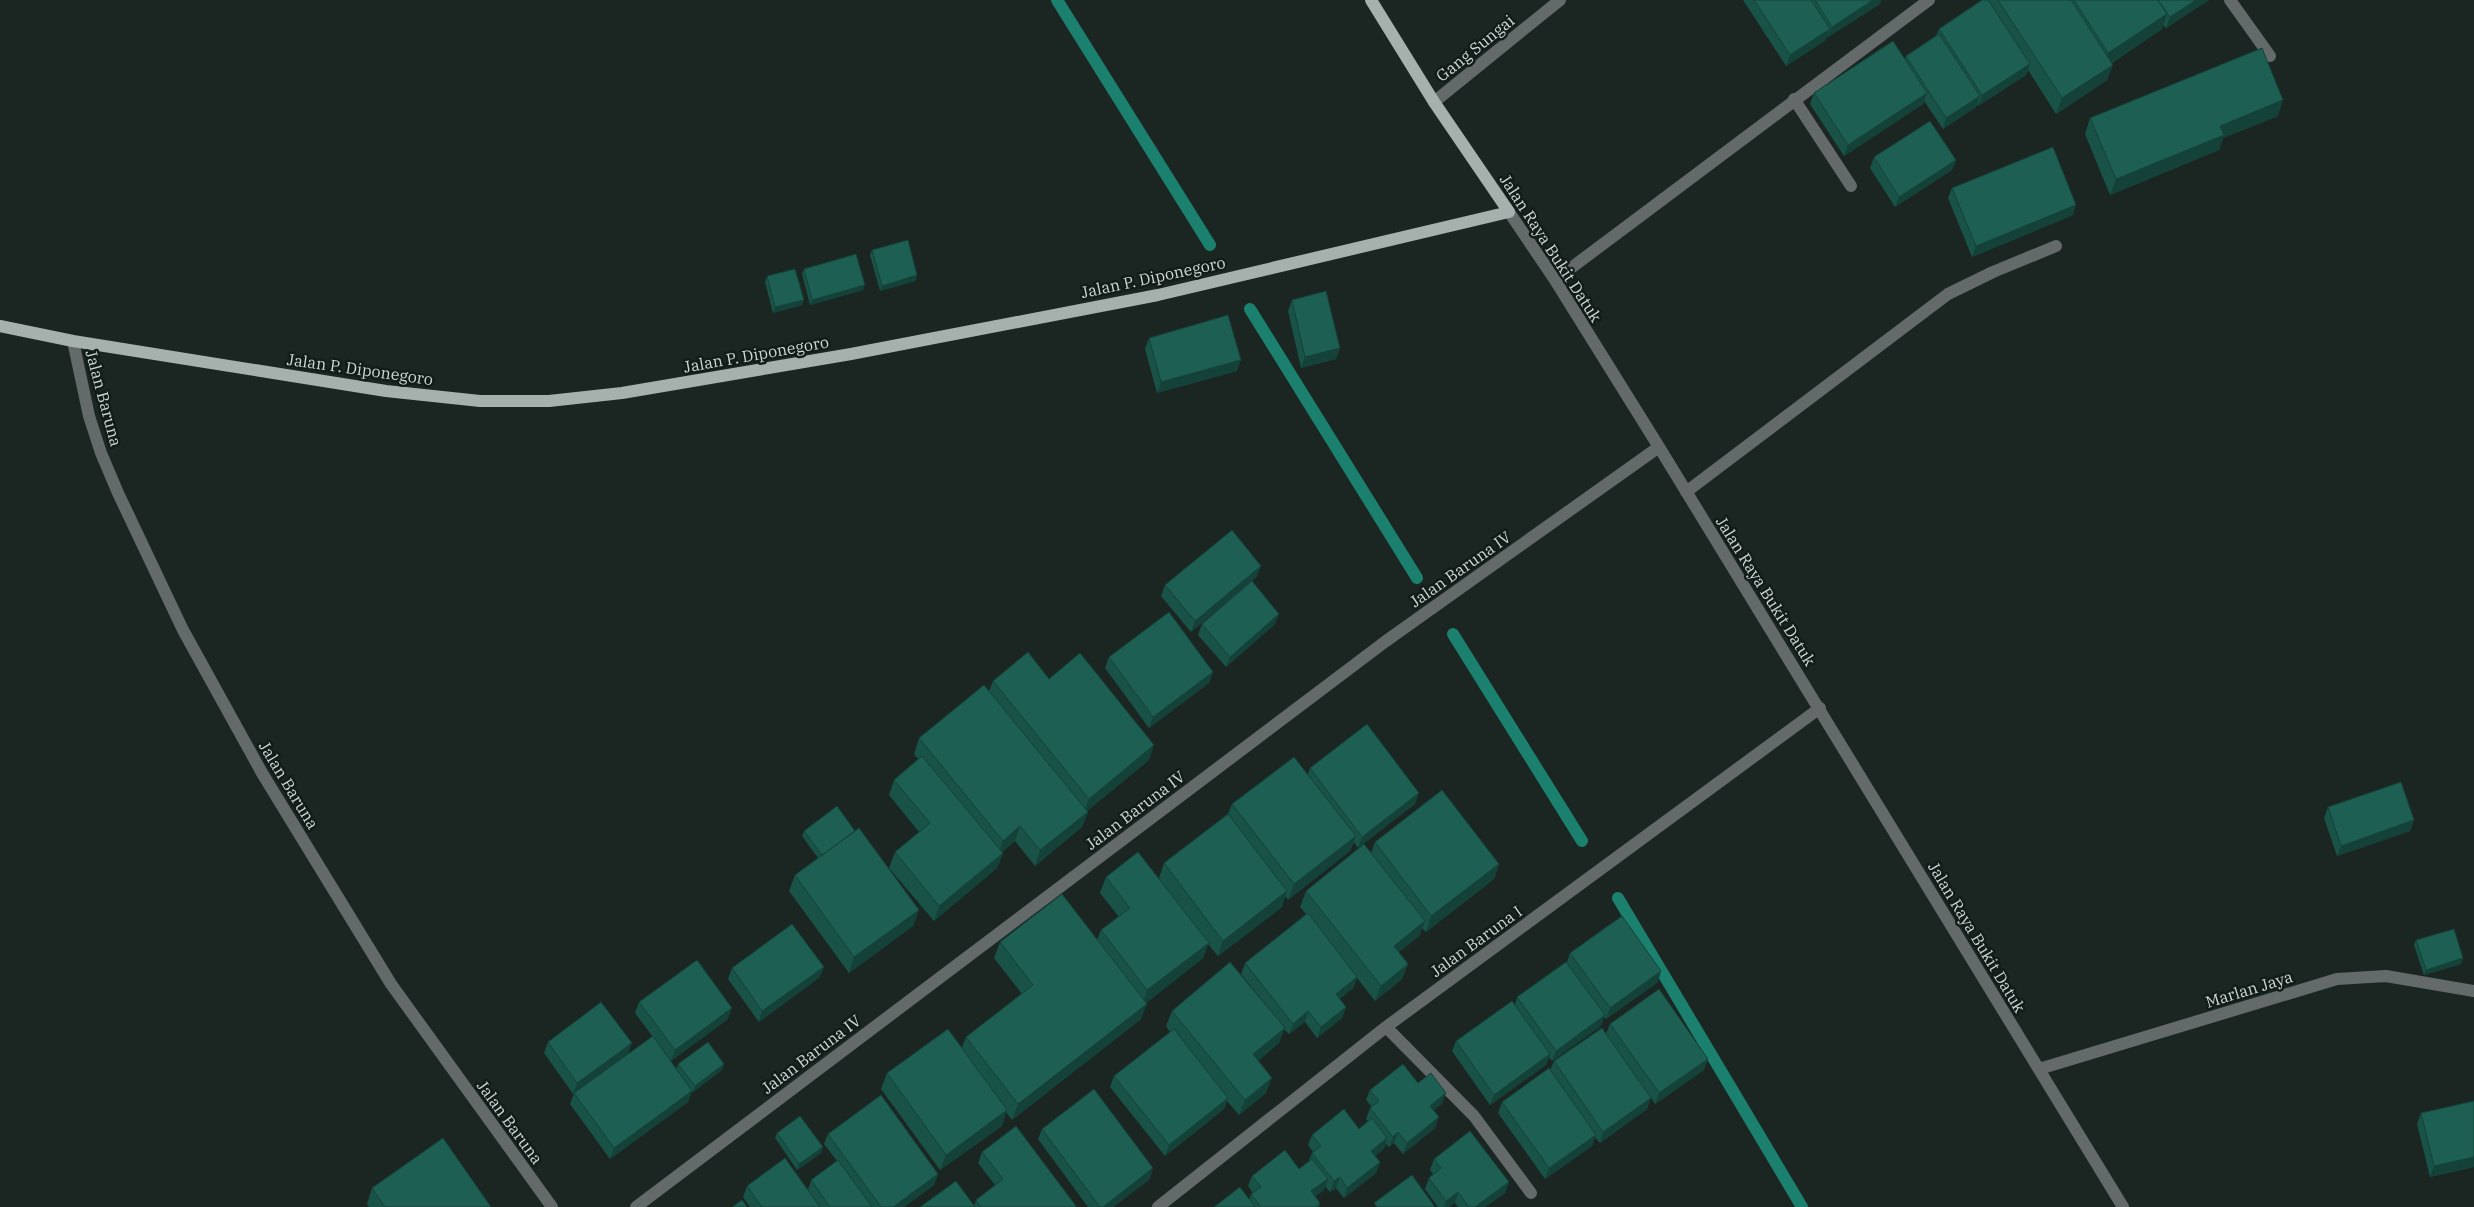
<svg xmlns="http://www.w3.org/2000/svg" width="2474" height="1207" viewBox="0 0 2474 1207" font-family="'IBM Plex Serif',serif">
  <rect width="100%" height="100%" fill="#1b2623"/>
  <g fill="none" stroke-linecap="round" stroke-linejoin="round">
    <path stroke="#1b806e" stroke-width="12" d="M1057,0L1210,245
      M1250,309L1417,578
      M1453,634L1582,841
      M1618,898L1802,1207"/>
    <path stroke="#646a69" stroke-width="12" d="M2230,0L2270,56
      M1794,99L1851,186
      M1434,102L1560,0
      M1509,212L1555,280L1659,447L2123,1207
      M1555,280L1929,0
      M73,341L89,416L101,453L118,493L183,630L262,773L391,984L552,1207
      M1686,492L1948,294L1993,272L2056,246
      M1386,1027L1474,1116L1531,1193
      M2039,1069L2337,979L2386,976L2474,991
      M636,1207L1386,641L1659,447
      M1158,1207L1386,1027L1820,708"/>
    <path stroke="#a6b1ae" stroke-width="12" d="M0,326L73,341L386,391L480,401H549L622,393L851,354L1158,295L1509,212L1434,102L1371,0"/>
  </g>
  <path fill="#195247" d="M1743,0H1881L1880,4L1828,37L1827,35L1826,40L1786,66Z
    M1982,0H2209L2166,28L2163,25L2162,29L2112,63L2107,80L2056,114L2028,70L2026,75L1978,106L1977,104L1976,107L1943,129L1924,101L1923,104L1844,156L1810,104L1814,93L1905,59L1906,56L1936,36L1939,29Z
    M2278,116L2223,138L2219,150L2110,195L2085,134L2090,118Z
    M1874,157L1956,160L1952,170L1895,207L1870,168Z
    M1952,188L2073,215L1972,257L1948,198Z
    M872,250L917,275L915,281L880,291L870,255Z
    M804,269L863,290L810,305L802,274Z
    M767,276L802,305L773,313L765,282Z
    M1292,300L1340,348L1336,359L1301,368L1288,311Z
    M1149,338L1237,371L1157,393L1145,349Z
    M1257,576L1252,581L1275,624L1226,667L1198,635L1202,624L1233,597L1191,632L1161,596L1165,585Z
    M1109,657L1213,672L1209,683L1149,728L1105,668Z
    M1049,679L1149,760L1087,811L1088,812L1082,827L1035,866L1015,841L1002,852L1003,853L997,868L934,921L889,868L895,852L919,832L889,795L894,780L918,759L914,754L919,738L989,691L993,681Z
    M1310,768L1415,804L1358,848L1354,842L1350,851L1288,900L1285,896L1282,907L1218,956L1208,944L1203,958L1146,1003L1141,1019L1012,1120L1006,1112L1002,1126L940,1170L881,1089L887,1073L962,1048L966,1037L1022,994L994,958L1000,942L1097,940L1101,930L1119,917L1100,893L1106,877L1159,878L1164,863L1228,814L1232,804L1308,774Z
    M2328,807L2414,820L2410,831L2337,856L2324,818Z
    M804,831H855L919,910L913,926L849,973L789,891L795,875L818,858L802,836Z
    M1375,842L1499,864L1494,879L1426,932L1422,928L1419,936L1399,952L1408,964L1402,979L1375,1001L1357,978L1353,988L1339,999L1346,1007L1342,1018L1317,1038L1305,1022L1289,1034L1284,1029L1279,1043L1258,1061L1266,1093L1239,1115L1227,1101L1224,1109L1165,1156L1110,1087L1114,1076L1170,1032L1166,1026L1172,1011L1262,1000L1241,974L1245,963L1306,914L1300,907L1306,891L1371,853Z
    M2416,940L2463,958L2461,964L2424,975L2414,945Z
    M1570,953L1658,982L1606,1019L1604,1017L1601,1026L1552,1061L1549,1057L1546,1065L1490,1105L1452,1051L1456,1041L1515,1005L1517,997L1567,962Z
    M732,968L820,977L759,1022L728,979Z
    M639,1002L728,1019L671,1061L635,1013Z
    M1610,1024L1708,1059L1704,1070L1655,1104L1651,1098L1647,1109L1600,1143L1595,1137L1592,1146L1545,1179L1498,1113L1502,1102L1550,1070L1554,1061L1606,1034Z
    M548,1042L628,1054L573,1094L544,1053Z
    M678,1064L722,1070L693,1092L691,1090L692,1091L688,1102L610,1159L570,1104L574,1093L676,1069Z
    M1418,1083L1442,1104L1434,1110L1435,1128L1403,1154L1394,1143L1389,1147L1385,1143L1384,1149L1375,1155L1380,1162L1376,1173L1344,1198L1336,1188L1330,1192L1325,1186L1324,1190L1315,1196L1320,1203L1319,1207H1214L1249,1200L1251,1194L1253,1193L1248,1186L1252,1176L1299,1169L1308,1162L1312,1153L1313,1152L1308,1145L1312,1135L1359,1129L1368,1121L1366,1119L1370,1108L1372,1107L1366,1100L1370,1090Z
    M2474,1101V1167L2430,1177L2417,1124L2421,1113Z
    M1042,1129L1150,1179L1113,1207H1088L1038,1139Z
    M777,1133L821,1153L797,1170L775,1138Z
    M828,1134L938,1174L934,1185L904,1207H750L743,1197L747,1186L808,1190L811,1180L837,1161L824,1144Z
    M982,1152L1076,1206V1207H920L974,1206L976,1200L995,1185L978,1163Z
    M1434,1159L1509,1182L1505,1193L1485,1207H1458L1455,1203L1449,1207H1438L1425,1189L1429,1178L1433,1174L1430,1170Z
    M372,1188L491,1207H369L367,1204Z"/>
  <path fill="#144239" d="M1873,0H1881L1880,4L1828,37L1832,27Z
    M2196,0H2209L2166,28L2170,17Z
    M2167,14L2162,29L2103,68L2108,53Z
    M1830,29L1826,40L1786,66L1790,55Z
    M2030,64L2026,75L1978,106L1982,95Z
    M2113,65L2107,80L2056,114L2062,98Z
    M1927,93L1923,104L1844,156L1848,145Z
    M1980,96L1976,107L1943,129L1946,118Z
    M2283,100L2278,116L2223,138L2219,150L2110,195L2116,179L2220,126Z
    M1956,160L1952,170L1895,207L1899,197Z
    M2076,205L2073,215L1972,257L1976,246Z
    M917,275L915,281L880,291L882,286Z
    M865,285L863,290L810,305L812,300Z
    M804,300L802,305L773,313L775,307Z
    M1340,348L1336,359L1301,368L1305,357Z
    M1241,360L1237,371L1157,393L1161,382Z
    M1261,566L1257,576L1191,632L1195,621Z
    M1279,614L1275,624L1226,667L1230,657Z
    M1213,672L1209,683L1149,728L1153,717Z
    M1154,745L1149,760L1083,814L1089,799Z
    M1419,793L1415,804L1358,848L1362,837Z
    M1088,812L1082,827L1035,866L1040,850Z
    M2414,820L2410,831L2337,856L2341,846Z
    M1020,826L1015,841L997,856L1003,841Z
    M1356,836L1350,851L1288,900L1294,884Z
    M1003,853L997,868L934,921L939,906Z
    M1499,864L1494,879L1426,932L1431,916Z
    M1287,891L1282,907L1218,956L1223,941Z
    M919,910L913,926L849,973L854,957Z
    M1425,921L1419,936L1388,961L1394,946Z
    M1209,943L1203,958L1142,1006L1147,990Z
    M2463,958L2461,964L2424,975L2426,970Z
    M1408,964L1402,979L1375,1001L1381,986Z
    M824,967L820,977L759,1022L762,1011Z
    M1661,971L1658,982L1606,1019L1610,1008Z
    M1357,977L1353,988L1332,1005L1336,994Z
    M1147,1004L1141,1019L1012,1120L1018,1104Z
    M1346,1007L1342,1018L1317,1038L1321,1027Z
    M732,1008L728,1019L671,1061L675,1050Z
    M1308,1011L1305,1022L1289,1034L1293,1024Z
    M1605,1015L1601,1026L1552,1061L1556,1051Z
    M1285,1028L1279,1043L1247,1070L1253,1054Z
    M632,1043L628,1054L573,1094L577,1083Z
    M1550,1054L1546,1065L1490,1105L1494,1095Z
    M1708,1059L1704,1070L1655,1104L1659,1093Z
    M724,1064L722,1070L693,1092L695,1086Z
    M1272,1078L1266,1093L1239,1115L1245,1100Z
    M692,1091L688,1102L610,1159L614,1148Z
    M1446,1093L1442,1104L1426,1116L1430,1106Z
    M1228,1098L1224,1109L1165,1156L1169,1145Z
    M1651,1098L1647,1109L1600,1143L1603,1132Z
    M1007,1110L1002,1126L940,1170L946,1155Z
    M1439,1117L1435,1128L1403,1154L1407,1143Z
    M1398,1132L1394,1143L1389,1147L1393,1137Z
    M1596,1135L1592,1146L1545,1179L1549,1168Z
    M1387,1138L1384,1149L1367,1162L1371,1151Z
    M823,1147L821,1153L797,1170L799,1164Z
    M2474,1157V1167L2430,1177L2434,1166Z
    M1380,1162L1376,1173L1344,1198L1347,1188Z
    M1153,1168L1150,1179L1113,1207H1103Z
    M938,1174L934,1185L904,1207H893Z
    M1340,1177L1336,1188L1330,1192L1334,1181Z
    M1328,1179L1324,1190L1308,1202L1311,1191Z
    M1509,1182L1505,1193L1485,1207H1475Z
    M1458,1192L1455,1203L1449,1207H1444L1446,1201Z"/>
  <path fill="#1d5f52" stroke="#144239" d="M1754,0H1811L1830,29L1790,55Z
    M1815,0H1873L1832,27Z
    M1982,0H1988L2030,64L1982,95L1939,29Z
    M1998,0H2071L2113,65L2062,98Z
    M2074,0H2158L2167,14L2108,53Z
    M2158,0H2196L2170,17Z
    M1939,34L1980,96L1946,118L1906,56Z
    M1893,41L1927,93L1848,145L1814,93Z
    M2262,48L2283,100L2220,126L2224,135L2116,179L2090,118Z
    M1930,121L1956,160L1899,197L1874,157Z
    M2053,147L2076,205L1976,246L1952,188Z
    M908,240L917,275L882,286L872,250Z
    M856,254L865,285L812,300L804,269Z
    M795,269L804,300L775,307L767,276Z
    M1326,291L1340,348L1305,357L1292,300Z
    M1228,315L1241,360L1161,382L1149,338Z
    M1232,530L1261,566L1195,621L1165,585Z
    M1252,581L1279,614L1230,657L1202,624Z
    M1169,612L1213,672L1153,717L1109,657Z
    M1028,652L1049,679L1080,653L1154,745L1089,799L993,681Z
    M984,685L1088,812L1040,850L1020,826L1003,841L919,738Z
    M1367,724L1419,793L1362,837L1310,768Z
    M922,756L1003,853L939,906L895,852L930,823L894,780Z
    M1294,757L1356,836L1294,884L1232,804Z
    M2401,782L2414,820L2341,846L2328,807Z
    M1442,790L1499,864L1431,916L1375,842Z
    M837,806L855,831L822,855L804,831Z
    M1228,814L1287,891L1223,941L1164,863Z
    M859,828L919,910L854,957L795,875Z
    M1364,844L1425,921L1394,946L1408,964L1381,986L1306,891Z
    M1138,852L1209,943L1147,990L1101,930L1130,908L1106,877Z
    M1062,894L1147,1004L1018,1104L966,1037L1033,985L1000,942Z
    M1308,913L1357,977L1336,994L1346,1007L1321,1027L1308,1011L1293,1024L1245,963Z
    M1622,916L1661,971L1610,1008L1570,953Z
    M792,924L824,967L762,1011L732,968Z
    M2454,929L2463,958L2426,970L2416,940Z
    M697,960L732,1008L675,1050L639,1002Z
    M1230,962L1285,1028L1253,1054L1272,1078L1245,1100L1172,1011Z
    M1566,962L1605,1015L1556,1051L1517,997Z
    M1659,989L1708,1059L1659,1093L1610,1024Z
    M1512,1001L1550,1054L1494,1095L1456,1041Z
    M601,1002L632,1043L577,1083L548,1042Z
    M1602,1028L1651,1098L1603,1132L1554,1061Z
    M948,1029L1007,1110L946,1155L887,1073Z
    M1174,1029L1228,1098L1169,1145L1114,1076Z
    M653,1036L692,1091L614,1148L574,1093Z
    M708,1042L724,1064L695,1086L678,1064Z
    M1403,1064L1418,1083L1431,1073L1446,1093L1430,1106L1439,1117L1407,1143L1398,1132L1393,1137L1370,1108L1379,1101L1370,1090Z
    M1549,1068L1596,1135L1549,1168L1502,1102Z
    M1094,1089L1153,1168L1103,1207H1100L1042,1129Z
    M881,1095L938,1174L893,1207H881L828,1134Z
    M2474,1101V1157L2434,1166L2421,1113Z
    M1344,1109L1359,1129L1372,1118L1387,1138L1371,1151L1380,1162L1347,1188L1340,1177L1334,1181L1312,1153L1321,1146L1312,1135Z
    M800,1116L823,1147L799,1164L777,1133Z
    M1016,1126L1076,1206L1075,1207H981L976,1200L1003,1179L982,1152Z
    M1470,1131L1509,1182L1475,1207H1469L1458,1192L1446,1201L1429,1178L1441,1168L1434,1159Z
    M443,1138L491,1207H385L372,1188Z
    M1285,1150L1299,1169L1312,1159L1328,1179L1311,1191L1320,1203L1316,1207H1261L1251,1194L1261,1187L1252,1176Z
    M785,1158L820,1207H762L747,1186Z
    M838,1160L872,1207H830L811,1180Z
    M1412,1175L1435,1207H1377L1374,1203Z
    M956,1181L975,1207H920Z
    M1240,1187L1255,1207H1214Z
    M742,1200L747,1207H732Z"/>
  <g text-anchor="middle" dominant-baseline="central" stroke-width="5" stroke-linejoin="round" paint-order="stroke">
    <g font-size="16" fill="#cfd6d4" stroke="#121d1a">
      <text transform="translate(1475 48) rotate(-39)">Gang Sungai</text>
      <text transform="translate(1551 248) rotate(57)">Jalan Raya Bukit Datuk</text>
      <text transform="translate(1153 277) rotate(-12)">Jalan P. Diponegoro</text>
      <text transform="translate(756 354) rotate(-10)">Jalan P. Diponegoro</text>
      <text transform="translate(360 369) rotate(8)">Jalan P. Diponegoro</text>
      <text transform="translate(104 398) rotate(75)">Jalan Baruna</text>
      <text transform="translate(1460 569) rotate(-35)">Jalan Baruna IV</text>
      <text transform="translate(1766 591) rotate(58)">Jalan Raya Bukit Datuk</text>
      <text transform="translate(289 785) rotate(59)">Jalan Baruna</text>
      <text transform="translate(1135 810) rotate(-37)">Jalan Baruna IV</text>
      <text transform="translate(1977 937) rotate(59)">Jalan Raya Bukit Datuk</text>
      <text transform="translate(1476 941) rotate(-36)">Jalan Baruna I</text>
      <text transform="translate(2249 989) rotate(-17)">Marlan Jaya</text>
      <text transform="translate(811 1054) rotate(-37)">Jalan Baruna IV</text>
      <text transform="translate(510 1122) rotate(54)">Jalan Baruna</text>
    </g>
  </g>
</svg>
